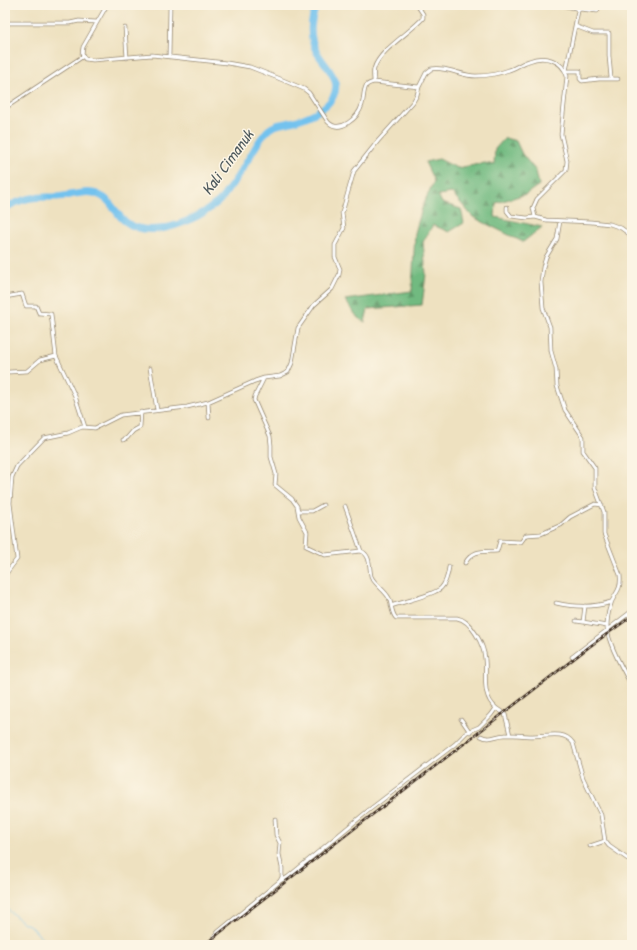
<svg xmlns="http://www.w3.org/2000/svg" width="637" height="950" viewBox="0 0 637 950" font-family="'Patrick Hand',sans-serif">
  <defs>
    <pattern id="forest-firs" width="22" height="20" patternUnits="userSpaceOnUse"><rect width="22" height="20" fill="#71ba80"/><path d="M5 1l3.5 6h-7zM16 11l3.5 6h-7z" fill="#5e9768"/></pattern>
  </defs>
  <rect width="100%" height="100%" fill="#fcf5e5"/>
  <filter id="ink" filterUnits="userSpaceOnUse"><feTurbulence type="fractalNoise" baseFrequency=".025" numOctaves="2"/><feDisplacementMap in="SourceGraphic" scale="8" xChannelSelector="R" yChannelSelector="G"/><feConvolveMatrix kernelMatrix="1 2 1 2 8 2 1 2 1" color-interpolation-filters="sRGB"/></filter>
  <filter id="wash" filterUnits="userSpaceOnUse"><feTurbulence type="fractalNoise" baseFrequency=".012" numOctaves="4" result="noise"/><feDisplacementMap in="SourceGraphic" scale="16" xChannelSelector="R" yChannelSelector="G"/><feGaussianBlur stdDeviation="0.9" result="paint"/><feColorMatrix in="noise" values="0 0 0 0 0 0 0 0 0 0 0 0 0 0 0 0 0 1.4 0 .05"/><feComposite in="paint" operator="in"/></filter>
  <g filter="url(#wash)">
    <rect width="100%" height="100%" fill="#eee1c0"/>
    <path fill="url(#forest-firs)" stroke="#56724f" d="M505,138L516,141L522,154L536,171L539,185L526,194L496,203L495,217L542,227L523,242L473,217L452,193L438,195L442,203L461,209L464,223L449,232L433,225L423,242L426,274L422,305L368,309L365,322L358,318L345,300L412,291L415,233L423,205L434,181L425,162L439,159L457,168L485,163L494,165L495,149Z"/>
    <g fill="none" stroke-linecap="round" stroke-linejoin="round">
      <path stroke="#73c2ee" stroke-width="1" d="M5,903L9,911L24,923L31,926L44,941"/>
      <path stroke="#73c2ee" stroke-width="7" d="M5,208C12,204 20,201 27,199C37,196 47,197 57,197C70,196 87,189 99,195C112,200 115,214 126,222C151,241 197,220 218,202C222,199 225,194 227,191C236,180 242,169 249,158C255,148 260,138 268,130C273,125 280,124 287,123C303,119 325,111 333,97C343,80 324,65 316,51C309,37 310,19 317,5"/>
    </g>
  </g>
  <g filter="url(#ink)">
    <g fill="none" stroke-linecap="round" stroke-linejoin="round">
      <g stroke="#94866f" stroke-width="4.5">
        <path id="minor" d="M94,5L106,7
          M107,5L83,47L82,54L85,59L93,60L152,55L227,63L250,67L278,78L304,89L309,93L328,122C340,134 358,118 362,105C364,99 363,92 366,86C368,83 371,83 374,82L419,87L426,73L431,69C446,66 461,76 476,76C488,76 498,74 509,70C516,68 522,63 529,61C543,55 562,59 567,76L561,134L567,161L566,170L537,199L533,208L535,217L546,220L591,222L610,224L621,228L632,236
          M561,5L580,9
          M5,23H70L79,21L97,22
          M575,26L593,33H609V56L611,78
          M125,28L127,58
          M169,57L170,5
          M566,71L578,11L580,9L597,11L600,5
          M566,71H580V79L582,81L599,79H618
          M374,82C374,78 373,73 374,69C379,50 410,33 423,18V14L417,5
          M5,108L82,57
          M507,207V211L511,216L527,218L535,217
          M560,221L557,239L546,257L543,267L541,282L543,308L550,327L551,351L556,369L557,386L565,410L583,437V451L595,468V488L604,512V534L620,575C622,593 613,593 610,607C608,613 607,622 607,628C608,644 624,672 632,686
          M5,297L22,294L26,306H36L39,313L51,314L56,356L75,396L85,427
          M150,368L157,410
          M9,372L27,371L40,360L56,356
          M264,378L255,396L254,400L270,436L271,445V457L276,474L275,485L292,499L297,506L299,517L307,532L306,546L325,555L361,551C371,555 369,567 371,576C374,584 385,590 389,598C392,604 391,613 396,618H457C471,620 484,645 485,659C487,676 481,695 496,708L491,715L479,727L467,732L455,744L369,810L288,877L280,881
          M208,402L209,418
          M123,440L127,438L133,431L140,427L141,412
          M345,506L361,551
          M298,511H312L323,505
          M465,563C474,549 482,552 497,551L500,541L521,542L526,535L541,534L561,525L570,517L591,506L595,504L602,505
          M5,575L17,559L10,503L12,477L17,466L44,438L68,433L82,427L95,428L121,415L187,407L208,402L255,381L264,378L280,376L288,372L292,363L298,328L314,305L332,289L339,275L340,269L335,257V245L344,228L342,213L354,171L378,141L413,102L417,95L419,87
          M556,603C574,607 593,608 611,602
          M391,606C402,602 434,595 441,588C446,583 448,574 449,567
          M576,621L583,622L585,606
          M583,622L607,626
          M572,657L632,611
          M496,708L505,714L510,735
          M461,719L470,732
          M481,736C490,741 496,735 505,735C513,734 521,736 530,736C545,737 563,729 573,743L583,778L594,801L601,815L605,841L609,846L632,862
          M590,846L605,841
          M211,945L213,938L218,932L280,881L282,877V868L279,854L280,843L276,835L275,819"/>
      </g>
      <use href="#minor" stroke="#fff" stroke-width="3"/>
      <g stroke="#3b2a1e" stroke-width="2.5">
        <path id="rail" d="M204,945L589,647L632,616"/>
      </g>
      <use href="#rail" stroke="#fcf5e5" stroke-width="1" stroke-dasharray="3" stroke-linecap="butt"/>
    </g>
  </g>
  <g text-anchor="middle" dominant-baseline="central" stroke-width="3" stroke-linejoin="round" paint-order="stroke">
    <g font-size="16" font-style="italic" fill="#4c585c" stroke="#fcf5e5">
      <text transform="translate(227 162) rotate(-54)">Kali Cimanuk</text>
    </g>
  </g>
  <rect width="637" height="950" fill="none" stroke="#fcf5e5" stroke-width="20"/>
</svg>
